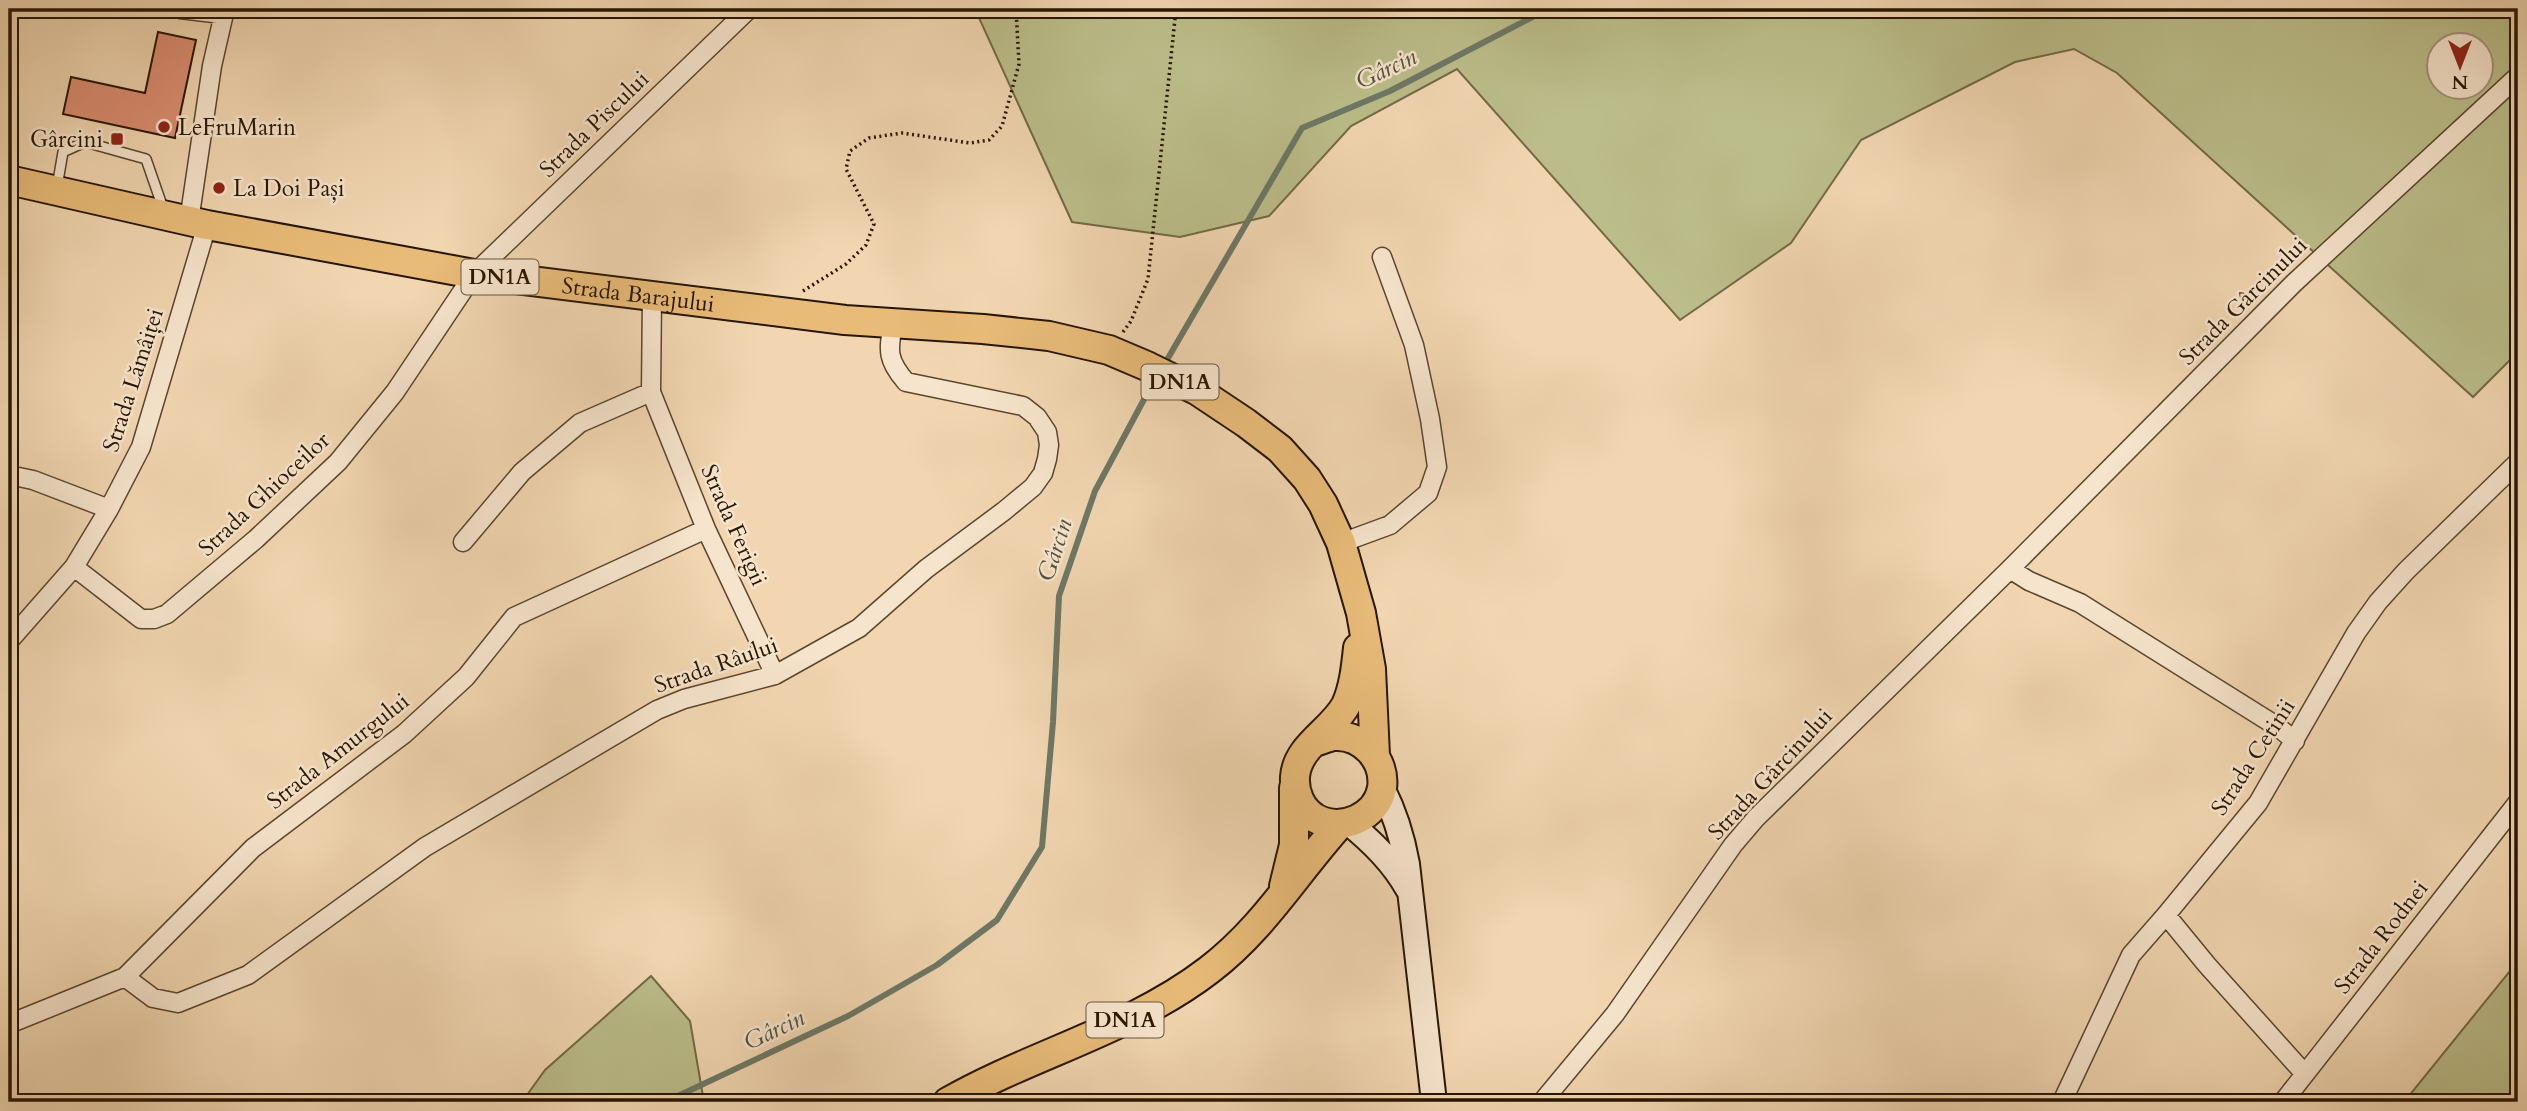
<svg xmlns="http://www.w3.org/2000/svg" width="2527" height="1111" viewBox="0 0 2527 1111" font-family="Cardo,serif">
  <rect width="100%" height="100%" fill="#f1d6b1"/>
  <filter id="stains"><feTurbulence type="fractalNoise" baseFrequency=".00286" numOctaves="4"/><feColorMatrix values="0 0 0 0 .2 0 0 0 0 .09 0 0 0 0 .02 0 0 0 .5 -.17"/></filter>
  <radialGradient id="worn" r=".72"><stop offset=".6" stop-color="#630" stop-opacity="0"/><stop offset="1" stop-color="#630" stop-opacity=".3"/></radialGradient>
  <path fill="#bbbd8a" stroke="#726a46" stroke-width="2" fill-rule="evenodd" d="M975,9H2518V352L2473,397L2117,73L2074,49L2015,62L1861,140L1791,243L1680,320L1457,69L1351,126L1269,216L1180,237L1072,222ZM2440,46H2482V88H2440Z
    M2518,961V1102H2404Z
    M651,976L690,1021L704,1102H522L545,1070Z"/>
  <g fill="none" stroke-linecap="round" stroke-linejoin="round">
    <path stroke="#6d7866" stroke-width="6" d="M1164,365L1302,128L1390,91L1548,9
      M665,1102L848,1016L937,965L997,920L1042,847L1053,722L1059,596L1095,491L1156,377"/>
  </g>
  <path fill="#db8d72" stroke="#281601" stroke-width="2" d="M158,32L196,40L175,138L63,114L71,77L145,93Z"/>
  <g fill="none" stroke-linecap="round" stroke-linejoin="round">
    <g stroke="#5a462d" stroke-width="12">
      <path id="lane" d="M57,187L63,152L85,142L146,159L164,211"/>
    </g>
    <g stroke="#5a462d" stroke-width="21">
      <path id="street" d="M180,9L222,14
        M189,221L212,66L225,9
        M652,296L651,392L706,529L775,675
        M9,475L33,480L109,509
        M463,542L522,472L580,423L651,392
        M1341,543L1390,525L1428,493L1437,467L1430,419L1414,345L1382,257
        M74,567L141,619H154L167,614L256,539L338,462L395,392L474,274L749,9
        M2010,569L2029,581L2080,603L2278,727L2295,741
        M9,641L74,567L109,509L141,447L207,225
        M2166,915L2207,965L2304,1073
        M125,977L153,998L178,1003L248,975L425,847L657,710L684,699L775,675L859,628L926,569L1004,511L1033,487L1043,473L1047,459L1049,445L1047,432L1037,417L1023,406L906,382C887,360 888,351 893,324
        M9,1024L125,977L253,848L404,734L466,677L514,617L706,529
        M1542,1102L1615,1014L1733,845L1756,818L2010,569L2294,283L2518,76
        M2062,1102L2131,955L2166,915L2258,803L2356,633L2378,602L2406,571L2518,462
        M2283,1102L2518,802"/>
    </g>
    <g stroke="#281601" stroke-width="28">
      <path id="secondary" d="M1382,788C1395,813 1402,836 1407,864L1434,1102
        M1349,823C1372,842 1393,862 1408,889"/>
    </g>
    <g stroke="#281601" stroke-width="32">
      <g id="primary">
        <path id="s1" d="M9,180L207,225L474,274L845,320L983,329L1049,336L1109,350L1149,367L1198,391L1246,423L1280,449L1307,479L1323,504L1341,543L1361,613L1371,669L1375,756"/>
        <path d="M1314,742C1321,740 1328,737 1334,736C1362,734 1386,760 1382,788C1377,817 1341,833 1315,818C1301,809 1294,793 1295,777C1297,746 1332,731 1346,705C1354,687 1356,667 1358,648"/>
        <path d="M1284,886L1294,845V788"/>
        <path d="M948,1102C1032,1054 1131,1030 1209,970C1263,929 1295,874 1340,824"/>
      </g>
    </g>
    <path stroke="#281601" stroke-width="3.5" stroke-dasharray="2 3.5" stroke-linecap="butt" d="M803,291L846,264L866,245L874,224L846,169L850,151L869,138L902,133L970,143L989,140L1002,126L1019,64L1016,9
      M1123,332L1131,321L1148,279L1176,9"/>
    <use href="#lane" stroke="#f6e4cc" stroke-width="9"/>
    <use href="#street" stroke="#f6e4cc" stroke-width="18"/>
    <use href="#secondary" stroke="#f6e4cc" stroke-width="24"/>
    <use href="#primary" stroke="#e8bb78" stroke-width="28"/>
  </g>
  <g fill="#8f2418" stroke="#f6e4cc" stroke-width="2.5">
    <circle cx="164" cy="127" r="7"/>
    <rect x="110" y="132" width="14" height="14" rx="3.5"/>
    <circle cx="219" cy="188" r="7"/>
  </g>
  <g text-anchor="middle" dominant-baseline="central" stroke-width="5" stroke-linejoin="round" paint-order="stroke">
    <g fill="#f6e4cc" stroke="#66543e" stroke-width="2">
      <rect x="461.5" y="259.5" width="77" height="35" rx="5"/>
      <rect x="1141.5" y="364.5" width="77" height="35" rx="5"/>
      <rect x="1086.5" y="1002.5" width="77" height="35" rx="5"/>
    </g>
    <g font-size="21" font-weight="bold" fill="#281601">
      <text x="500" y="277">DN1A</text>
      <text x="1180" y="382">DN1A</text>
      <text x="1125" y="1020">DN1A</text>
    </g>
    <g font-size="23" fill="#281601" stroke="#f6e4cc">
      <text transform="translate(594 124) rotate(-44)">Strada Piscului</text>
      <text stroke="none"><textPath href="#s1" startOffset="640">Strada Barajului</textPath></text>
      <text transform="translate(2243 301) rotate(-45)">Strada Gârcinului</text>
      <text transform="translate(133 380) rotate(-72)">Strada Lămâiței</text>
      <text transform="translate(264 494) rotate(-43)">Strada Ghioceilor</text>
      <text transform="translate(734 525) rotate(66)">Strada Ferigii</text>
      <text transform="translate(716 665) rotate(-19)">Strada Râului</text>
      <text transform="translate(338 751) rotate(-38)">Strada Amurgului</text>
      <text transform="translate(2253 757) rotate(-57)">Strada Cetinii</text>
      <text transform="translate(1770 774) rotate(-47)">Strada Gârcinului</text>
      <text transform="translate(2381 937) rotate(-52)">Strada Rodnei</text>
    </g>
    <g font-size="23" fill="#281601" stroke="#f6e4cc" text-anchor="start">
      <text x="178" y="127">LeFruMarin</text>
      <text x="103" y="139" text-anchor="end">Gârcini</text>
      <text x="233" y="188">La Doi Pași</text>
    </g>
    <g font-size="24" font-style="italic" fill="#504f3c" stroke="#f6e4cc">
      <text transform="translate(1386 69) rotate(-25)">Gârcin</text>
      <text transform="translate(1055 550) rotate(-72)">Gârcin</text>
      <text transform="translate(774 1030) rotate(-25)">Gârcin</text>
    </g>
  </g>
  <rect width="2527" height="1111" fill="none" stroke="#f1d6b1" stroke-width="35"/>
  <rect x="10" y="10" width="2506" height="1090" fill="none" stroke="#281601" stroke-width="3.5"/>
  <rect x="18" y="18" width="2492" height="1076" fill="none" stroke="#281601" stroke-width="2"/>
  <g transform="translate(2460 66) rotate(180)"><circle r="33" fill="#f6e4cc" stroke="#a4927b" stroke-width="2"/>
  <path d="M0-5L12 26L0 18L-12 26Z" fill="#8f2418"/>
  <text y="-10" font-size="19" font-weight="bold" text-anchor="middle" fill="#281601">N</text>
  </g>
  <rect width="100%" height="100%" filter="url(#stains)"/>
  <rect width="100%" height="100%" fill="url(#worn)"/>
</svg>
